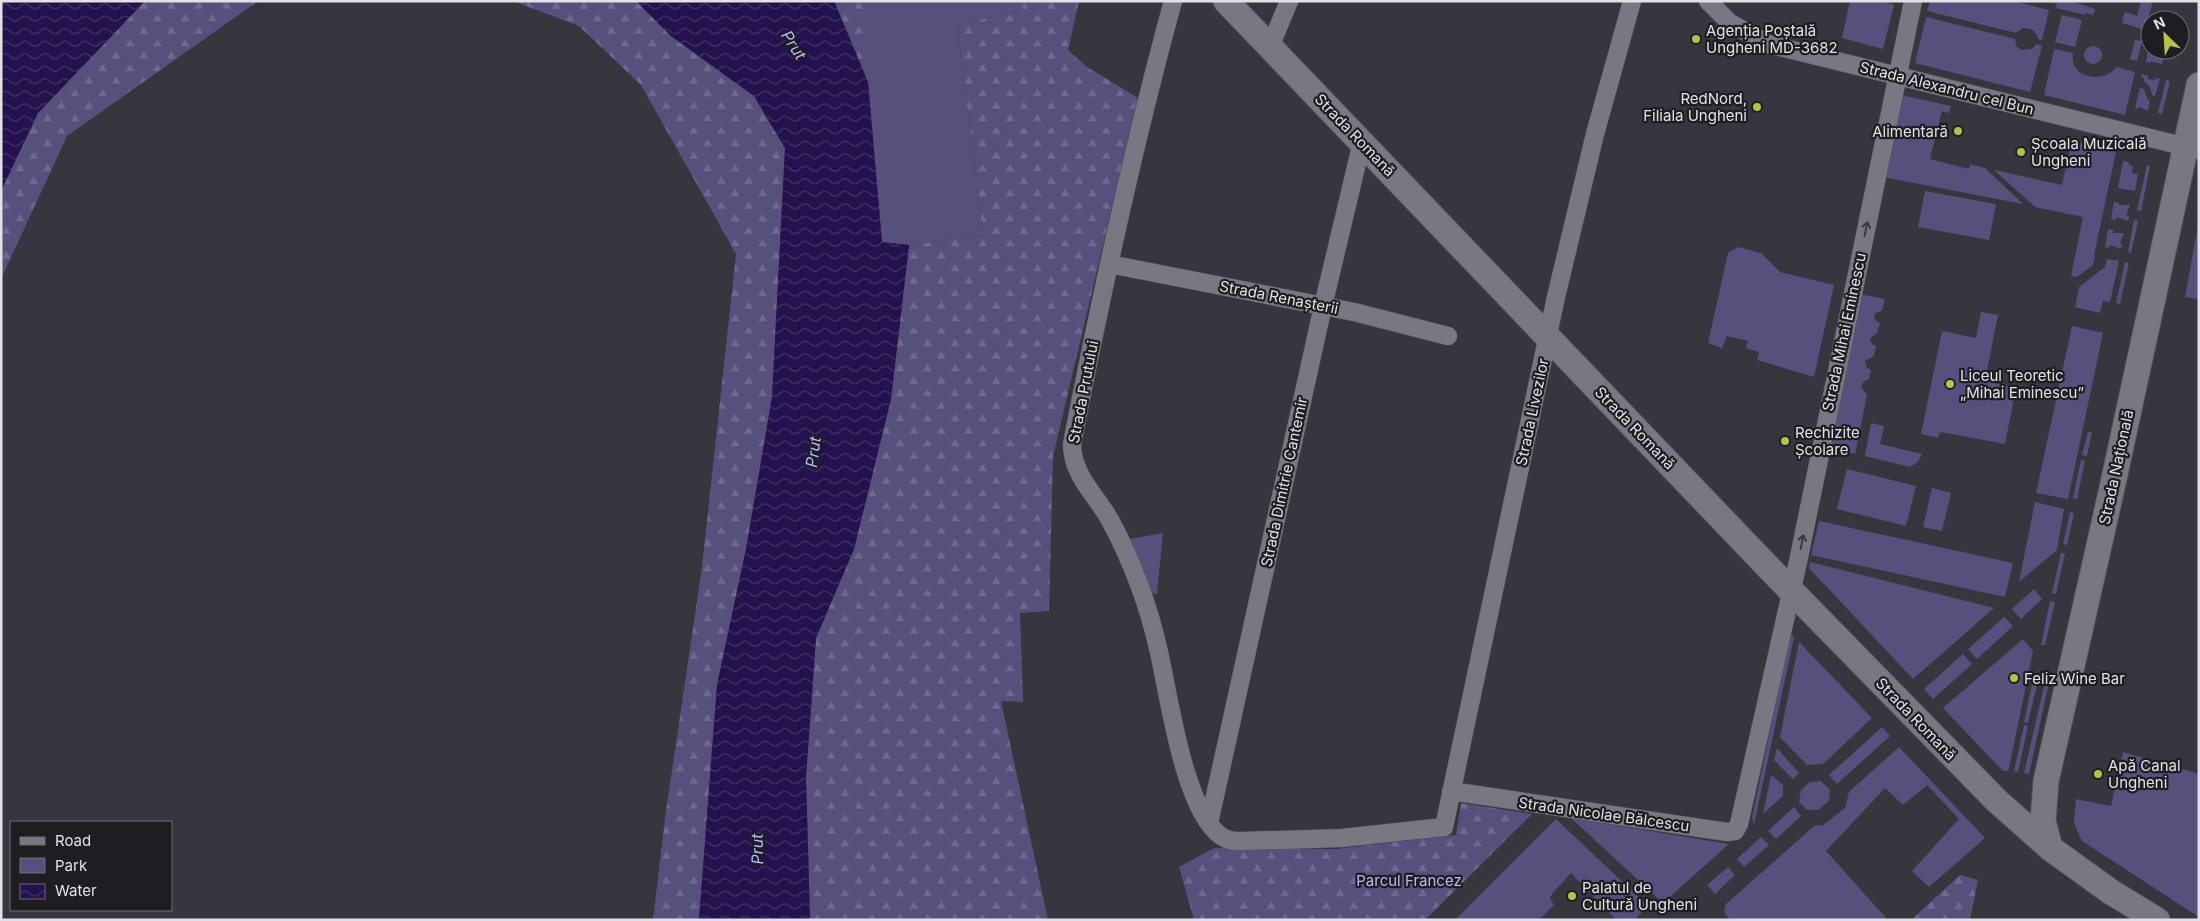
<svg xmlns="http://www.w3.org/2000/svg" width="2200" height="921" viewBox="0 0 2200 921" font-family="Inter,sans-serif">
  <defs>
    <pattern id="forest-firs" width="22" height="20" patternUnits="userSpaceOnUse" patternTransform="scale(1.25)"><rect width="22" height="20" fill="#57507d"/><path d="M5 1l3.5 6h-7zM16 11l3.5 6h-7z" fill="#6f698f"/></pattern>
    <pattern id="water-waves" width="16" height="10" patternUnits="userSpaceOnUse" patternTransform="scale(1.25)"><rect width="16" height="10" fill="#24124e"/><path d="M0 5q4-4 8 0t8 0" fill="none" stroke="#443468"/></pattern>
  </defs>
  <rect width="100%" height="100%" fill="#37363f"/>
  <path fill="#57507d" d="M868,1H1025L1020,11L957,25L983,235L909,245L882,242L868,82Z
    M1850,1H1882L1894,5L1883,49L1842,38Z
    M1930,1H2014L2049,10L2042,40L2038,39C2036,30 2031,28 2023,28L2016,33L1927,11Z
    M2046,1H2071L2095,9L2093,15L2086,13L2085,15L2056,8L2057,4Z
    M2141,1H2153L2145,30L2122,23L2125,12L2137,16Z
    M2062,15L2082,20L2075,47L2055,42Z
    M1926,17L2015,39L2016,46L2021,50L2032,49L2037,44L2042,46L2030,92L1915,63Z
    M2135,40L2142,41L2137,61L2130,59Z
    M2149,45L2150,50H2165L2161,58L2163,59L2162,64L2151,61L2150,63L2146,62Z
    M2084 55a9 9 0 1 1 18 0a9 9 0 1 1-18 0Z
    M2054,49L2073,53C2069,79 2103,84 2117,67L2135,72L2125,115L2044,95Z
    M2142,74L2148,76V79L2155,80L2156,78L2160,79L2155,96L2152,95L2150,87L2144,81V78H2141Z
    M2166,80L2170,81L2162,114L2158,113Z
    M2140,88L2144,89L2148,100H2150L2148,111L2139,107L2138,109L2135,108Z
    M1901,95L1951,106L1949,113L1942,111L1930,159L1969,169L1970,164L1985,168L2023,204L1883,177Z
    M2072,141L2116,152L2094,255H2095L2093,265L2077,277L2071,276L2083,217L2035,207L1994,170L2062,185Z
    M2123,161L2129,162V165L2133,166L2132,173L2138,174L2135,191L2118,188Z
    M2147,165L2150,166L2141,211L2137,210Z
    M1925,191L1996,204L1989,240L1918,227Z
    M2114,202L2119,203V205H2130L2126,215L2129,216L2128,221L2117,217L2116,220L2111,219Z
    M2134,220L2138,221L2131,253L2128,252Z
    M2199,220V299L2185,297Z
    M2108,229L2113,230V233H2124L2120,243L2122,244L2121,249L2110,245L2109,248L2105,247Z
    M1738,247L1761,253L1780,272L1834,285L1814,377L1757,360L1759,352L1746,348L1748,341L1727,336L1722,348L1708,343L1728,253Z
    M2107,259L2119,261L2110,302L2103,301L2100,313L2075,307L2079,287L2105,267Z
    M2125,262L2129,263L2120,304L2116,303Z
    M1860,294L1885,299L1882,311L1877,312L1874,316L1875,320L1880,323L1877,333L1870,339L1872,344L1876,346L1874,356L1865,361L1867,368L1871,370L1869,379L1863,382L1861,387L1867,395L1855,454L1829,447Z
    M1981,312L1998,315L1985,381L2016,388L2005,444L1940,432L1938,438L1921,434L1942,331L1976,338Z
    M2072,326L2103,333L2068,499L2036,493Z
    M1871,423L1884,426L1880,444L1922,454L1918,462L1910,467L1865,456Z
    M2088,432H2092L2087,456L2082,455Z
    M2081,460L2085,461L2077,499L2073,498Z
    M1847,469L1916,486L1906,526L1837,509Z
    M1932,488L1951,493L1942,531L1923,527Z
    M2035,502L2064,509L2057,550L2019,582Z
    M2070,512L2074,513L2067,545L2063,544Z
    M1819,521L2013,563L2005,597L1811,555Z
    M1163,533L1157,594L1148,592L1124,540Z
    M2061,553H2065L2056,594L2052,593Z
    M1810,562L1994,608L1913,679L1809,568Z
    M2034,589L2042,599L2021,619L2012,609Z
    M2050,601L2055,602L2045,645H2041Z
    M2004,617L2013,626L1977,659L1968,649Z
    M1790,633L1794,637L1754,825L1752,818Z
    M2023,639L2033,651L2009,768L2008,771H2003L1943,708Z
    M1799,642L1872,718L1823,764L1807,765L1780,737Z
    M1963,654L1972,664L1933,699L1924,689Z
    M2034,675L2039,676L2028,723L2024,722Z
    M2046,677L2050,678L2029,774L2024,773Z
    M2024,725L2028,726L2018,772L2014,771Z
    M1882,727L1890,736L1837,784L1829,775Z
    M1899,747L1985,838L1929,887L1912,871L1959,819L1927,785L1903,805L1885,788L1826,851L1888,920H1730C1724,914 1723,911 1726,904L1813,827L1818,825L1822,826L1845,808L1849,792Z
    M1777,748L1799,773L1793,779L1774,760Z
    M2123,752L2199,774V917L2082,841L2074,823L2076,799L2111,806Z
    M1771,775L1783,785V796L1763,814Z
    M1821,781L1830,790L1829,801L1818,810H1807L1799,802L1801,790L1810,782Z
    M1794,807L1801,816L1776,839L1768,831Z
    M1571,818L1729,844L1663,903Z
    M1556,819L1648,906L1634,920H1616L1571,873L1552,894L1550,898L1554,905L1539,920H1455Z
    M1761,837L1769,845L1744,867L1737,859Z
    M1728,867L1735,875L1715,894L1707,885Z"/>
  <path fill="url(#forest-firs)" d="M145,1H258L67,136L1,279V191L38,113Z
    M513,1H636L671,36L754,96L785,148L772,397L746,549L717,685L699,920H653L665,818L702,567L736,254L641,85L579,26Z
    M834,1H868V82Z
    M1025,1H1079L1068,50L1087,67L1138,98L1053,456L1049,611L1020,613L1023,702L1001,701L1048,920H810L806,777L816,638L854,549L891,399L909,245L983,235L957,25L1020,11Z
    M1461,803L1532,814L1425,920H1194L1179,867L1214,848L1336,849L1456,835Z
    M1960,875L1978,880L1970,920H1911Z"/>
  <path fill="url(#water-waves)" d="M1,1H145L38,113L1,191Z
    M636,1H834L868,82L882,242L909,245L891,399L854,549L816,638L806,777L810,920H699L717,685L746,549L772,397L785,148L754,96L671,36Z"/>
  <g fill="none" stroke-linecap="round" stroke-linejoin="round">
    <g stroke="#55545b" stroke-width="19">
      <path id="street" d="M1173,1C1133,147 1101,295 1072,444C1072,475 1096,495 1110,520C1132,561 1149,607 1159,652C1169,696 1184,810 1221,836C1228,841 1234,841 1242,841L1342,838L1444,827L1556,297L1595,134L1632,1
        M1708,1L1730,23L1768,44L2199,150
        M1270,47L1289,1
        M1109,264L1354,312L1448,336
        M1451,791L1727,832L1735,831L1739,824L1798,562L1913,1
        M1209,823L1323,306L1362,142"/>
    </g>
    <g stroke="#55545b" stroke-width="27">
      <path id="secondary" d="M1226,1L1768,567L1997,801L2050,848L2111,892L2157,920
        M2050,848L2043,821L2046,781L2112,488L2199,85"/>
    </g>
    <use href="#street" stroke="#797882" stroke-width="18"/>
    <use href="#secondary" stroke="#797882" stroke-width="25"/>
  </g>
  <defs><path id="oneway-shaft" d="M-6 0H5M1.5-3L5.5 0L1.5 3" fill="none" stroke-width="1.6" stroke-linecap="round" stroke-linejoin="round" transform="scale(1.25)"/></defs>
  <g stroke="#39393f">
    <use href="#oneway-shaft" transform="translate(1866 229) rotate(-78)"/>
    <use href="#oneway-shaft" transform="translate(1802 542) rotate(-79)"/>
  </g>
  <g fill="#b6c149" stroke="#1e1e22" stroke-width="2">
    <circle cx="1696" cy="39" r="5"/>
    <circle cx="1757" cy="107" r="5"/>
    <circle cx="1958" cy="131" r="5"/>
    <circle cx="2021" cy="152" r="5"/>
    <circle cx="1950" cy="384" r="5"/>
    <circle cx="1785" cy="441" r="5"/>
    <circle cx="2014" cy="678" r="5"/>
    <circle cx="2098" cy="774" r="5"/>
    <circle cx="1572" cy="896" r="5"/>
  </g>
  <g text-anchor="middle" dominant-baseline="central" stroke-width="4.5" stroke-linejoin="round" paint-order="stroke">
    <g font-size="15" fill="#e2e1e7" stroke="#1e1e22" text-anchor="start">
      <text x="1706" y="30">Agenția Poștală<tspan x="1706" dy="17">Ungheni MD-3682</tspan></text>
      <text x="1747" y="98" text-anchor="end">RedNord,<tspan x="1747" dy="17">Filiala Ungheni</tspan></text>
      <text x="1948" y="131" text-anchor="end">Alimentară</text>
      <text x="2031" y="143">Școala Muzicală<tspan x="2031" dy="17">Ungheni</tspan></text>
      <text x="1960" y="375">Liceul Teoretic<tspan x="1960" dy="17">„Mihai Eminescu”</tspan></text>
      <text x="1795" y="432">Rechizite<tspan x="1795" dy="17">Școlare</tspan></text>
      <text x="2024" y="678">Feliz Wine Bar</text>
      <text x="2108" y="765">Apă Canal<tspan x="2108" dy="17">Ungheni</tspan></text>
      <text x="1582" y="887">Palatul de<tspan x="1582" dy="17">Cultură Ungheni</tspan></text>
    </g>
    <g font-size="15" fill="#e2e1e7" stroke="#1e1e22">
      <text transform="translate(1947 88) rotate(14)">Strada Alexandru cel Bun</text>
      <text transform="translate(1355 135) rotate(46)">Strada Romană</text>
      <text transform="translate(1279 297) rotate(11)">Strada Renașterii</text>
      <text transform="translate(1844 332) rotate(-78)">Strada Mihai Eminescu</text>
      <text transform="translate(1083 392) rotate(-79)">Strada Prutului</text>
      <text transform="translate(1532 412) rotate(-78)">Strada Livezilor</text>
      <text transform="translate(1635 428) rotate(46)">Strada Romană</text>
      <text transform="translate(2116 467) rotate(-78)">Strada Națională</text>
      <text transform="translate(1284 482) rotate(-78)">Strada Dimitrie Cantemir</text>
      <text transform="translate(1916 719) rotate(46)">Strada Romană</text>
      <text transform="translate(1604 814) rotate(8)">Strada Nicolae Bălcescu</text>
    </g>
    <g font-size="15" fill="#bfb8f1" stroke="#1e1e22">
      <text x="1409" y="880">Parcul Francez</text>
    </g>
    <g font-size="16" font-style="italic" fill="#beb4ff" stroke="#1e1e22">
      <text transform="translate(794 45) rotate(57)">Prut</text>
      <text transform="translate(813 452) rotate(-82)">Prut</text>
      <text transform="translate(757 849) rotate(-91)">Prut</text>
    </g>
  </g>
  <rect width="2200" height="921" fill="none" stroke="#e2e1e7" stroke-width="5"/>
  <rect x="10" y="821" width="162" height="90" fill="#1e1e22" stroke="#6c6c71"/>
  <rect x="20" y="837" width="25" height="8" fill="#797882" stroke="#6c6c71"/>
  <text x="55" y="846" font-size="15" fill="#e2e1e7">Road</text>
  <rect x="20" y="858" width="25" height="15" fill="#57507d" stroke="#6c6c71"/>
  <text x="55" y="871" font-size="15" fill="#e2e1e7">Park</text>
  <rect x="20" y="884" width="25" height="15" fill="url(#water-waves)" stroke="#6c6c71"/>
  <text x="55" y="896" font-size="15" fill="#e2e1e7">Water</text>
  <g transform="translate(2165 35) rotate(335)"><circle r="24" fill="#1e1e22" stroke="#6c6c71"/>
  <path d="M0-4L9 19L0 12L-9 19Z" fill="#b6c149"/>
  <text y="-8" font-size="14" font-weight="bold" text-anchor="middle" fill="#e2e1e7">N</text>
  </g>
</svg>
